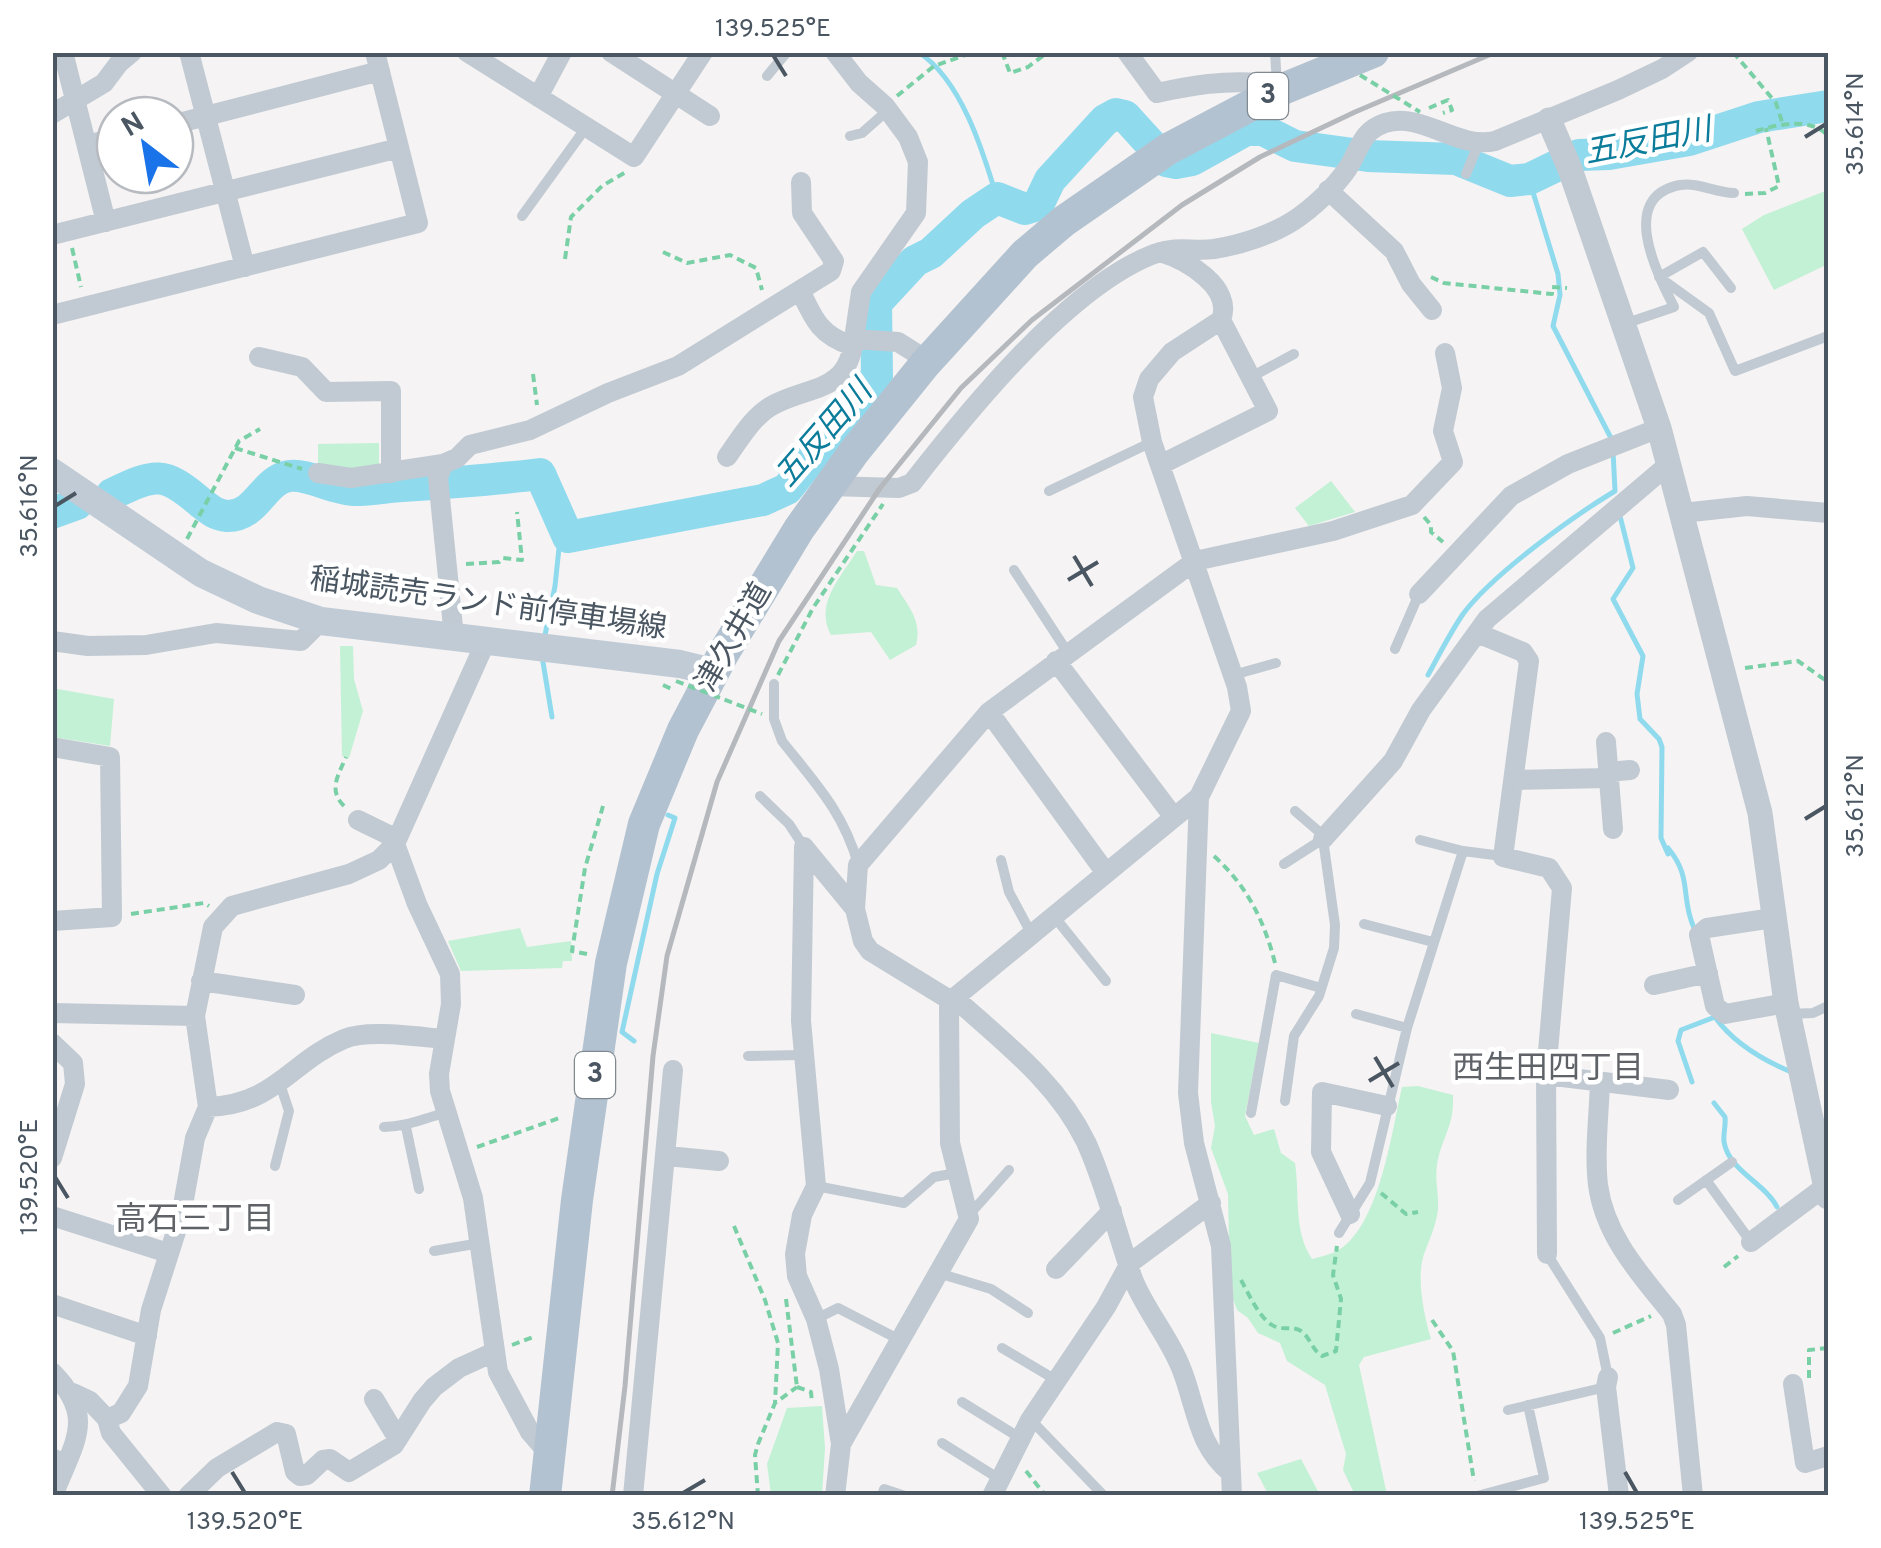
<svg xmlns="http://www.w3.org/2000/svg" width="1881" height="1548" viewBox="0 0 1881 1548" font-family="Overpass,'Noto Sans JP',sans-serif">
  <rect width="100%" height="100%" fill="#f5f3f3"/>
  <path fill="#c3f1d5" d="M1828,190V264L1774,290L1742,229L1764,215Z
    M379,443V465L356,469L318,467V444Z
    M1331,481L1355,512L1309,526L1295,508Z
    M857,551H864L876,585L897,588C910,608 922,622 916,645L890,660L871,632L831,635C814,604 841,577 857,551Z
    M340,646H353L354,679L363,711L349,758L342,756Z
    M52,688L114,699L110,746L53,737Z
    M520,928L527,947L571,941L572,961H563L562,968L461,971L448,941Z
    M1211,1033L1259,1043L1245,1116L1254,1135L1274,1129L1281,1153L1295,1163C1300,1196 1293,1230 1312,1259C1319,1257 1328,1255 1335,1252C1379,1231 1392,1130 1402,1087L1418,1086L1453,1095C1454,1123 1446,1131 1439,1155C1433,1178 1439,1189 1438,1209C1436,1226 1430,1238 1424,1254C1416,1278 1424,1315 1431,1339L1364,1357L1359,1365L1387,1495H1355L1343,1470L1346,1454L1325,1385L1287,1361L1280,1343L1258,1333L1248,1318L1237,1310L1230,1291L1228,1194L1211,1148L1215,1126L1211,1102Z
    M822,1406L825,1448L822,1495H771L767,1464L787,1408Z
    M1301,1459L1320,1495H1261L1267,1492L1257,1473Z"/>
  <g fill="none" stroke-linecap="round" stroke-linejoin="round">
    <path stroke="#90daee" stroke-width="5" d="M918,52C961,79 983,151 997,198
      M1529,179L1558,274L1560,295L1553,326L1612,440
      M1619,512L1633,568L1613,599L1643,656L1637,694L1640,719L1659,739L1662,747L1661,838L1668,854
      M544,640L555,586L559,548L568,537
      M542,656L552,717
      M1428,675C1439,655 1450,633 1463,614C1493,574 1572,517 1615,491L1613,451
      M1668,848C1693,878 1680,897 1694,928
      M634,1041L622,1032L657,874L675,818L668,815
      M1692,1082L1678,1041L1681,1030L1715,1017C1732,1041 1761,1059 1789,1071
      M1714,1103L1725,1117C1726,1125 1723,1135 1724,1142C1729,1171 1765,1183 1777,1207"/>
    <path stroke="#90daee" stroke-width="32" d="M112,494C155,474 163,470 200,502C209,509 215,515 227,516C257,517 263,480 289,476C307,473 334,490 356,490C371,490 387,487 402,486C448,483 493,480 540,474L568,537L763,500L787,489L877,376L876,303L915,261L931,253L973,214L997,198L1025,209L1038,205L1050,180L1105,120L1116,114L1125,116L1166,161L1176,163L1192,160L1246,130H1263L1295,146L1368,156L1456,159L1510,181L1529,179L1579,155L1609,154L1689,140L1759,117L1828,106
      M52,513L77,504"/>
    <path stroke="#7ad0a6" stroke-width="4" stroke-dasharray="8 5" stroke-linecap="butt" d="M1002,52L1010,73L1028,67L1048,52
      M1733,52L1776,103L1783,125
      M897,96L934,66L974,52
      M1429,108L1448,100L1452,110L1443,113
      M1756,131C1779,124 1811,117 1828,136
      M1745,194L1765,193L1779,186L1766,128
      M72,248L81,287
      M663,252L687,263L730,255L756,268L762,290
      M565,259L571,217L602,186L626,172
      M1431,277L1444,283L1552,294V287L1567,288
      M533,374L537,405
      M235,448L302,469
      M1424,517L1431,525V532L1443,542
      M187,539L239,441L260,429
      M466,564L499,562L503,558L522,560L517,512
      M1827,581H1828
      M1745,668L1798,661L1828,682
      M778,675L813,608L883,504
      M663,685L674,690
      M344,806C328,790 338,776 346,757
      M1214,856C1247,886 1264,920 1275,963
      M131,914L204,903L209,906
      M587,954L572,951L585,868L603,806
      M477,1147L562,1117
      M1381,1193L1406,1214L1418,1212
      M734,1226L765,1300L778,1343L775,1403
      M1724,1267L1738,1256
      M1241,1280C1249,1294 1260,1321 1276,1327C1284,1330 1293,1326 1301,1331C1310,1337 1312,1350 1322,1356L1336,1351L1341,1299L1333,1275L1337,1246
      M786,1299L797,1387
      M1432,1320L1453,1351L1474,1481
      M1613,1333L1651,1316
      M512,1345L536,1336
      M1809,1378V1350L1828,1348
      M797,1387L811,1392L812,1403
      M1026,1471L1046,1496
      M758,1496L755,1455L758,1444L775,1403L797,1387"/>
    <path stroke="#c1cad2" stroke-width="10" d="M1275,52L1277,85
      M767,76L787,52
      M850,136L862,133L888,110
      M1466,174L1478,145
      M522,216L585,129
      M1731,288L1703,252L1659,277L1709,313L1735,371L1828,336
      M1624,324L1674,307C1658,275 1617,197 1680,185C1699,182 1715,193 1734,193
      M1251,377L1294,354
      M1049,491L1152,442
      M1014,570L1068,653
      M1395,649L1419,594
      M1233,675L1276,663
      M774,684V719L782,741C815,783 843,811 858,864
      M760,796L789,824L804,847
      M1295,811L1324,836
      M1420,840L1463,851
      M1001,860L1009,892L1031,933
      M1284,864L1323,839L1335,925L1334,948L1319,996L1294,1036L1285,1101
      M1053,915L1106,981
      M1364,924L1433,942
      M1356,1014L1407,1028
      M1790,1014L1813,1013L1828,1006
      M748,1056L802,1055
      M1251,1113L1276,975L1321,988
      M384,1127C406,1127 424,1118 445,1113
      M406,1127L419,1189
      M275,1166L289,1111L280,1084
      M1706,1180L1751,1242
      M816,1186L904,1203L934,1177L957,1173
      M1678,1200L1732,1162
      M969,1215L1009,1170
      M1339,1233L1370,1183L1407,1028L1463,851L1502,856
      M434,1251L480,1243
      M1547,1254L1600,1338L1608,1377
      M938,1273L991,1289L1028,1313
      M816,1319L838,1308L900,1340
      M1002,1348L1056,1380
      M962,1402L1020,1438
      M1508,1410L1606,1387
      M1031,1420L1104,1496
      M942,1443L1001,1480
      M52,1453L67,1459
      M882,1496L884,1489L905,1496
      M1477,1496L1544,1478L1528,1405"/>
    <path stroke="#c1cad2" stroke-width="20" d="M63,52L106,222
      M189,52L245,267
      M467,52L634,157L703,52
      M611,52L710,116
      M835,52L859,83L885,106L908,137L918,162L916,213L861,292L854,339L898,342L914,352L925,364
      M1127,52L1157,93C1193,85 1224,80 1261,83L1269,95
      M538,97L562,52
      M52,114L104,83L119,63L132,52
      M175,124L380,71
      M87,145L115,138
      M1328,190L1394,251L1411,284L1432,310
      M52,235L399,148
      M1160,252C1186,260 1234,287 1221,320L1172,352L1149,379L1143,397L1152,442L1237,687L1241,711L1199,797L1188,1093L1194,1143L1221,1246L1232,1496
      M800,290C813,318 820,336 853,346
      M52,315L418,223L375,52
      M259,357L302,367L326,392L391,391V473
      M727,457C740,439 753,415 775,404C813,385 848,392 854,339
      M443,464L438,478L454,637
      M1162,464L1268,411L1221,320
      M318,473L351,478L443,464L457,458L470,445L530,430L608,393L678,366L831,271L834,261L802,213L801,182
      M829,486L899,488L912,483C969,410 1068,287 1154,254C1180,245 1191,252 1214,249C1240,245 1271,235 1293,221C1313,208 1335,187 1348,168C1360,149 1361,131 1385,123C1422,111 1457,150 1495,141L1618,90L1662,69L1688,52
      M1682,513L1747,506L1828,513
      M1419,594L1511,496L1568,464L1659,428
      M1477,633L1523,652L1529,661L1503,857L1549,868L1562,888L1546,1075L1547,1254
      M52,641L88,646L146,645L216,633L301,641L321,621
      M1056,661L1173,816
      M989,712L1106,873
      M1606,742L1613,829
      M52,747L110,757L112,917L52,921
      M1608,772L1630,770
      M1515,780L1609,778
      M358,820L397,839
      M1323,839L1393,761L1421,710L1487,619L1669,464
      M395,844L417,904L450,974L451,1004L439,1074L440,1091L473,1198L498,1372L530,1432L549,1454
      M804,847L801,1021L816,1186L802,1215L795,1254L797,1276L816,1319L829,1369L841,1444L835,1496
      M804,847L855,909
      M1773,918L1707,928L1699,935L1715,1006L1725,1014L1786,1003
      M201,981L295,995
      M1654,985L1708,973
      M52,1013L195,1016
      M52,1043L73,1063L75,1084L52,1158
      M1546,1075L1669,1090
      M1600,1082C1599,1115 1594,1152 1598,1185C1605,1237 1641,1275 1672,1314L1676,1325L1693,1496
      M208,1107C275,1105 291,1061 344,1039C368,1029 418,1037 444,1039
      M667,1156L719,1161
      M1350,1214L1321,1152L1322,1092L1387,1106
      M52,1216L168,1253
      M1751,1242L1826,1186
      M1056,1269L1112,1211
      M52,1304L147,1336
      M52,1372C98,1418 73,1443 53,1496
      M1608,1377L1606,1387L1619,1496
      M1793,1384L1805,1463L1828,1456
      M73,1393L90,1401L107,1419L111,1433L162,1496
      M374,1399L398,1439
      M107,1419L121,1413L138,1386L151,1310L181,1216L195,1138L208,1107L195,1016L213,927L232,906L349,874L379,860L395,844L486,641
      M841,1444L969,1219L950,1143L949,1007L953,999L1199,797
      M1231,1473C1198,1446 1197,1411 1183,1373C1171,1339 1145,1310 1133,1279C1117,1234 1106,1186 1086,1142C1058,1084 1006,1044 959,1002L945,997L870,951L863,941L855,909L858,865L989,712L1195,561L1333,531L1412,505L1453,462L1443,431L1452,388L1445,353
      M188,1496L217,1468L277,1432L286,1434L295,1472L300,1476L307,1475L323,1460L330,1459L349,1472L394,1445L422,1401L434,1387L459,1368L494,1352
      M633,1496L673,1070
      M992,1496L1030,1420L1106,1307L1130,1263L1211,1203"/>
    <path stroke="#c1cad2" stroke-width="25" d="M1549,120L1570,169L1659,428L1760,813L1786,1003L1828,1197"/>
    <path stroke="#c1cbd6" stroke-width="28" d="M52,472L201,573L258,600L321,621L680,664L713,672"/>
    <path stroke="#b3c2d1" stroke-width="32" d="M545,1496L577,1200L611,963L644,824L683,730L723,654L799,529L854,452L925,364L1025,254L1064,221L1168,149L1278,91L1373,52"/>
    <path stroke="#b5b8bd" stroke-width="5" d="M612,1496L625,1386L653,1056L667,956L717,782L779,641L880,488L961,388L1032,320L1182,205L1260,157L1355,112L1496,52"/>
    <path stroke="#7ad0a6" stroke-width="4" stroke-dasharray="8 5" stroke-linecap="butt" d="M1360,75L1420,112
      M676,681L762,714"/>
  </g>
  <path fill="none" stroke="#4a5661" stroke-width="4" d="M773,55L786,76M1805,137L1826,124M55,506L76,493M1074,556L1092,586M1068,580L1098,562M1805,819L1826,806M1375,1057L1393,1087M1369,1081L1399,1063M55,1177L68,1198M232,1472L245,1493M1625,1472L1637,1493M683,1493L705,1480"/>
  <g text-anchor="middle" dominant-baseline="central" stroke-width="9" stroke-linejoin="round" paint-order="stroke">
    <g fill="#fff" stroke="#808990" stroke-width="2.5">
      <rect x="1248" y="73" width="40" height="46" rx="8"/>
      <rect x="575" y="1052" width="40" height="46" rx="8"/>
    </g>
    <g font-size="28" font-weight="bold" fill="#4a5661">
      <text x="1268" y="96">3</text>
      <text x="595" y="1075">3</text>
    </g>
    <g font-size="30" fill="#4a5661" stroke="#fff">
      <text transform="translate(488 605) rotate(8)">稲城読売ランド前停車場線</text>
      <text transform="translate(735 638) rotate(-60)">津久井道</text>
    </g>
    <g font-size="32" font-style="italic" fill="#0c7c9b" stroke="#fff">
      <text transform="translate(1648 143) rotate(-11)">五反田川</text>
      <text transform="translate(825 435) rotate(-49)">五反田川</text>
    </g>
    <g font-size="32" fill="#5f6368" stroke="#fff">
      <text x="1548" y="1070">西生田四丁目</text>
      <text x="195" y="1221">高石三丁目</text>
    </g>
  </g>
  <rect width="1881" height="1548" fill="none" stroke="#ffffff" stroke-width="110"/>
  <g transform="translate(145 145) rotate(329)"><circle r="48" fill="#ffffff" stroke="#b7bbc0" stroke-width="2.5"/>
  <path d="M0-8L18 38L0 25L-18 38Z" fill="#1a73e8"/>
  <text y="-15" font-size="28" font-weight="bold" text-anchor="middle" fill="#4a5661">N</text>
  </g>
  <rect x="55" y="55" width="1771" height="1438" fill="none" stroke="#4a5661" stroke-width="4"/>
  <g font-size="25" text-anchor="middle" fill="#4a5661">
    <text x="773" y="36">139.525°E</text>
    <text transform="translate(1854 124) rotate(-90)" y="9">35.614°N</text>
    <text transform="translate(28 506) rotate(-90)" y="9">35.616°N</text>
    <text transform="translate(1854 806) rotate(-90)" y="9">35.612°N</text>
    <text transform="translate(28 1177) rotate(-90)" y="9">139.520°E</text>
    <text x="245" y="1529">139.520°E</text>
    <text x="683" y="1529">35.612°N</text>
    <text x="1637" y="1529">139.525°E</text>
  </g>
</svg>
